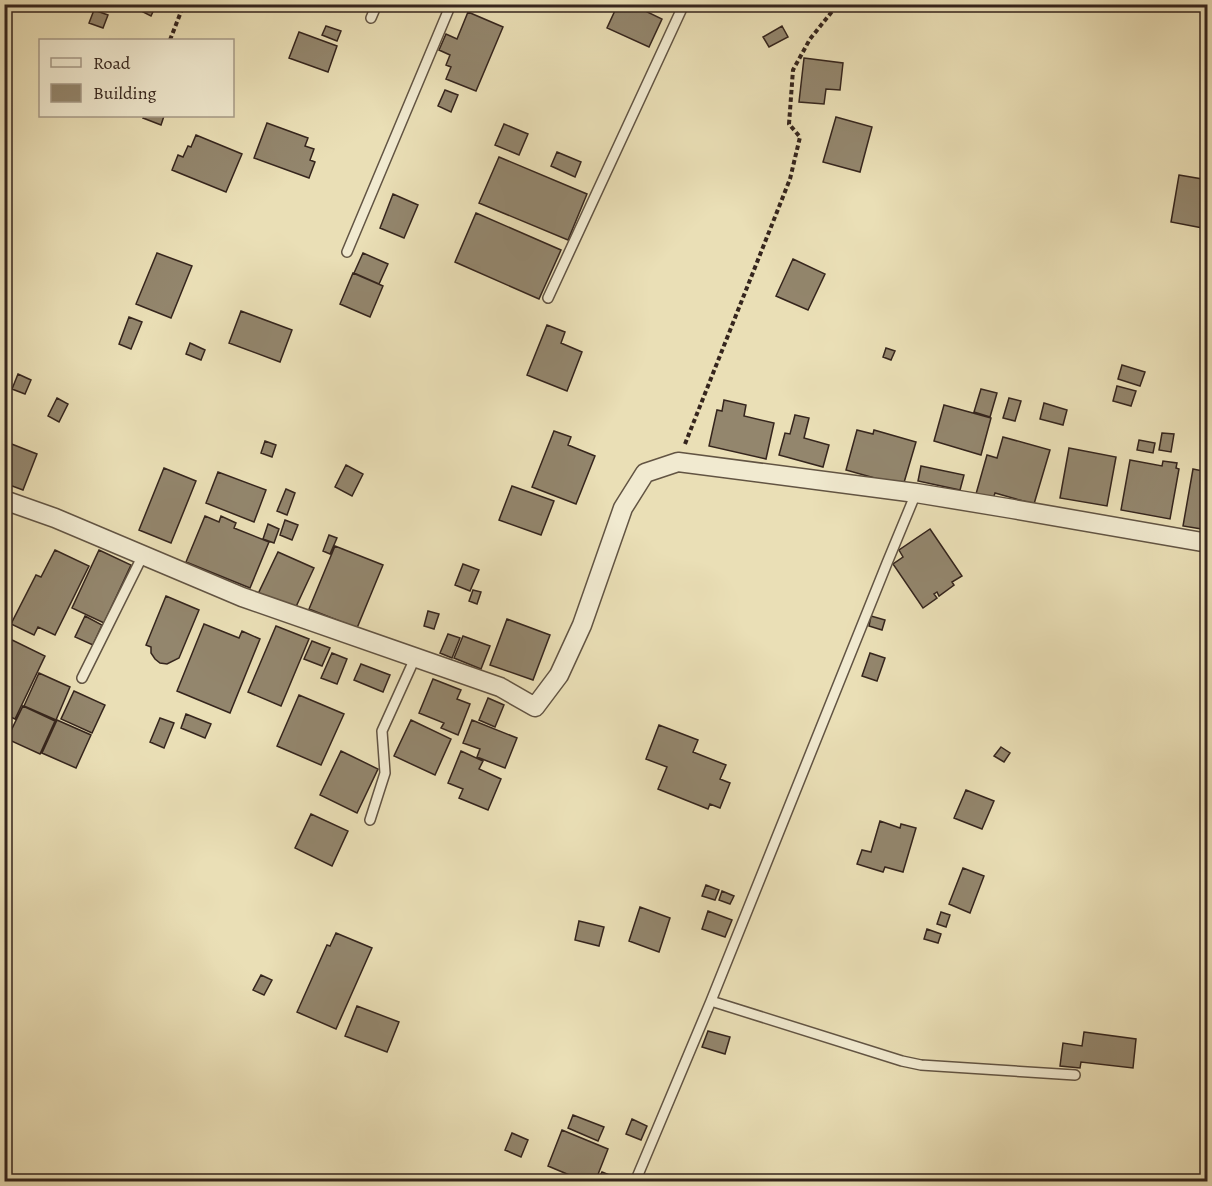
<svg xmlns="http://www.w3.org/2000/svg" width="1212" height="1186" viewBox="0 0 1212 1186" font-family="Alegreya,serif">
  <rect width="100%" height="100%" fill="#eadfb6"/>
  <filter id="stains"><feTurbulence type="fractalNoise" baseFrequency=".00333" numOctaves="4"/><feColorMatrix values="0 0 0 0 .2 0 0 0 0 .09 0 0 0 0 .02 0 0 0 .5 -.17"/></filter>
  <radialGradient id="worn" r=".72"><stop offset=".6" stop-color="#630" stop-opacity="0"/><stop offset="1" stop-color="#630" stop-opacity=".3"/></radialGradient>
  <path fill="#93866d" stroke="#35251d" stroke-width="1.5" d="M142,4H156V5L151,16L139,10Z
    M618,4H631L662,19L649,47L607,28Z
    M94,10L108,15L103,28L89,23Z
    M468,12L503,27L476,91L446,79L451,67L446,65L450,55L439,50L446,34L457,39Z
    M326,26L341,31L337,41L322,35Z
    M782,26L788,37L769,47L763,37Z
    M299,32L337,46L328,72L289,58Z
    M804,58L843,63L840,90L826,89L824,104L799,102Z
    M445,90L458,95L451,112L438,106Z
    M144,116H164L161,125L143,118Z
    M836,117L872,127L860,172L823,162Z
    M267,123L308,138L305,146L314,149L310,160L315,162L309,178L254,158Z
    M504,124L528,134L519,155L495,145Z
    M196,135L242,154L226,192L172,170L178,155L183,157L188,146L191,147Z
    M557,152L581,162L575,177L551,166Z
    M499,157L587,194L568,240L479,203Z
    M1179,175L1208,180V229L1171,222Z
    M393,194L418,205L404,238L380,228Z
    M476,213L561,250L539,299L455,262Z
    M157,253L192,266L171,318L136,304Z
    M363,253L388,264L379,284L354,273Z
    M793,259L825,274L808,310L776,296Z
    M353,273L383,286L370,317L340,304Z
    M241,311L292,330L280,362L229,343Z
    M129,317L142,322L131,349L119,344Z
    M547,325L565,332L561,343L582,352L567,391L527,375Z
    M190,343L205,350L201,360L186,354Z
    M886,348L895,351L891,360L883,357Z
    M1122,365L1145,372L1140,386L1118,379Z
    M18,374L31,380L25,394L12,389Z
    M1117,386L1136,391L1131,406L1113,401Z
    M981,389L997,393L990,417L974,412Z
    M57,398L68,404L59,422L48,416Z
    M1009,398L1021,401L1015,421L1003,418Z
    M724,400L746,405L744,416L774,423L766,459L709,446L717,410L722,411Z
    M1044,403L1067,410L1063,425L1040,419Z
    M944,405L991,418L981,455L934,441Z
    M795,415L809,418L804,438L829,445L823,467L779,455L785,433L790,434Z
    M857,430L873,434L874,430L916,442L903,486L846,470Z
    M554,431L571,437L568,445L595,456L576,504L532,487Z
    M1162,433L1174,434L1171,452L1159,450Z
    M1003,437L1050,450L1034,504L995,493L993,499L976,494L987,455L997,458Z
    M1139,440L1155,443L1153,453L1137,450Z
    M4,441L37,454L23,490L4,483Z
    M265,441L276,445L272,457L261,453Z
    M1069,448L1116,457L1107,506L1060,498Z
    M1130,460L1162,466L1163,461L1177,463L1176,468L1179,469L1170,519L1121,510Z
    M346,465L363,474L352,496L335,487Z
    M921,466L964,475L960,490L918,481Z
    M164,468L196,481L171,543L139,530Z
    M1193,469L1208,472V530L1183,526Z
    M218,472L266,490L254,522L206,503Z
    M512,486L554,501L541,535L499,520Z
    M286,489L295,493L287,515L277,511Z
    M205,516L219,522L221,516L236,523L234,528L269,542L250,588L186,562Z
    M285,520L298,525L292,540L280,535Z
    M268,524L279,529L274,543L263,539Z
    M930,529L962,576L952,582L954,585L939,596L937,592L934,594L937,598L923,608L893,564L903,557L899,550Z
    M329,535L337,538L330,554L323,551Z
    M335,546L383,565L357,628L309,609Z
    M55,550L89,566L55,635L38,627L34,635L11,624L36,575L41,577Z
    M99,550L131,565L104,623L72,608Z
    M278,552L314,568L294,611L258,594Z
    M463,564L479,570L470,591L455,585Z
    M473,590L481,592L477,604L469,601Z
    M166,596L199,610L179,658L167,664L160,663L155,659L151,653V647L146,645Z
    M428,611L439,614L434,629L424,626Z
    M85,616L102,625L93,645L75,637Z
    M871,616L885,620L882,630L869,626Z
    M507,619L550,635L533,680L490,665Z
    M204,624L239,638L242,631L260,639L230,713L177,691Z
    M276,626L309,639L281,706L248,692Z
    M448,634L460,638L452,658L440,653Z
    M463,636L490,646L481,669L454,658Z
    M6,637L45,656L15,719L4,714Z
    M312,641L330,648L322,666L304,659Z
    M332,653L347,659L337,684L321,678Z
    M870,653L885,658L877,681L862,676Z
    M361,664L390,675L383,692L354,680Z
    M39,673L70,687L56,720L24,706Z
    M433,679L461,690L457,699L470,704L458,735L441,728L444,723L419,713Z
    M74,691L105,705L92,733L61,719Z
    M299,695L344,714L321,765L277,746Z
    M488,698L504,705L495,727L479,720Z
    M23,706L55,721L40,754L7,739Z
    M186,714L211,724L205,738L181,728Z
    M160,718L174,723L164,748L150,742Z
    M57,720L91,735L76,768L42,753Z
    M411,720L451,739L435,775L394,756Z
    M472,720L517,738L505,768L477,757L480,749L463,743Z
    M659,725L698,740L693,752L726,765L720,779L730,783L720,808L710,804L708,809L658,789L667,767L646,759Z
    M1001,747L1010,753L1004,762L994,756Z
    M341,751L378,769L357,813L320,795Z
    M461,751L483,761L479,769L501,779L488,810L459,798L463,789L448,783Z
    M966,790L994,801L982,829L954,818Z
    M311,814L348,831L332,866L295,848Z
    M880,821L900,828L901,824L916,828L903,872L885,867L883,872L857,864L862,850L871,852Z
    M963,868L984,876L970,913L949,904Z
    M706,885L719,890L715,900L702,896Z
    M722,891L734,896L730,904L719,900Z
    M640,907L670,918L659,952L629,941Z
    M708,911L732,920L725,937L702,929Z
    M941,912L950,915L946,927L937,924Z
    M579,921L604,927L599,946L575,940Z
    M927,929L941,934L938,943L924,939Z
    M336,933L372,948L336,1029L297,1012L327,945L330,946Z
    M261,975L272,980L264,995L253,990Z
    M357,1006L399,1022L387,1052L345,1036Z
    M708,1031L730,1037L725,1054L702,1047Z
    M1084,1032L1136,1039L1133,1068L1081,1062L1080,1068L1060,1066L1063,1043L1082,1046Z
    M573,1115L604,1127L598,1141L568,1128Z
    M632,1119L647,1126L641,1140L626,1134Z
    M562,1130L608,1149L595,1182H586L548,1166Z
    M512,1133L528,1140L521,1157L505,1150Z
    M602,1172L624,1181L597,1182Z"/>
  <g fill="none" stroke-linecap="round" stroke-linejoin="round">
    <g stroke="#625443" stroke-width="12">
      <path id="service" d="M371,18L377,4
        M347,252L451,4
        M548,298L684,4
        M82,678L143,555
        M370,820L385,773L382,731L415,658
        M711,1001L902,1061L921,1065L1075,1075
        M635,1182L711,1001L887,563L916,493"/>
    </g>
    <g stroke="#625443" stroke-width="21">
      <path id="minor" d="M4,500L55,518L242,597L500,687L535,707L559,675L582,625L623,508L645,473L678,462L916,493L1013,509L1208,543"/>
    </g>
    <path stroke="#35251d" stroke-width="4" stroke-dasharray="4.5 3" stroke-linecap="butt" d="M170,40L184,4
      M685,444L790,179L800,137L789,124L793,70L810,39L838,4"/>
    <use href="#service" stroke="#f1ead0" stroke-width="9"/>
    <use href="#minor" stroke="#f1ead0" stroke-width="18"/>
  </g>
  <rect width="1212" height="1186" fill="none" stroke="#eadfb6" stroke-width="24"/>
  <rect x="6" y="6" width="1200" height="1174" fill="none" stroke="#35251d" stroke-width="3"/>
  <rect x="12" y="12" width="1188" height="1162" fill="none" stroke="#35251d" stroke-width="1.5"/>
  <rect x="39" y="39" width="195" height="78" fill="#f1ead0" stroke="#a69b88" stroke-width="1.5"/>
  <rect x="51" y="58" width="30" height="9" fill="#f1ead0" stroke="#a69b88" stroke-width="1.5"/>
  <text x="93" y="69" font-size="18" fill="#35251d">Road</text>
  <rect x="51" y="84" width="30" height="18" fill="#93866d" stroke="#a69b88" stroke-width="1.5"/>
  <text x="93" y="99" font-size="18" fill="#35251d">Building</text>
  <rect width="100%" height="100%" filter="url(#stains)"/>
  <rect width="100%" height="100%" fill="url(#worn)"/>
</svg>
